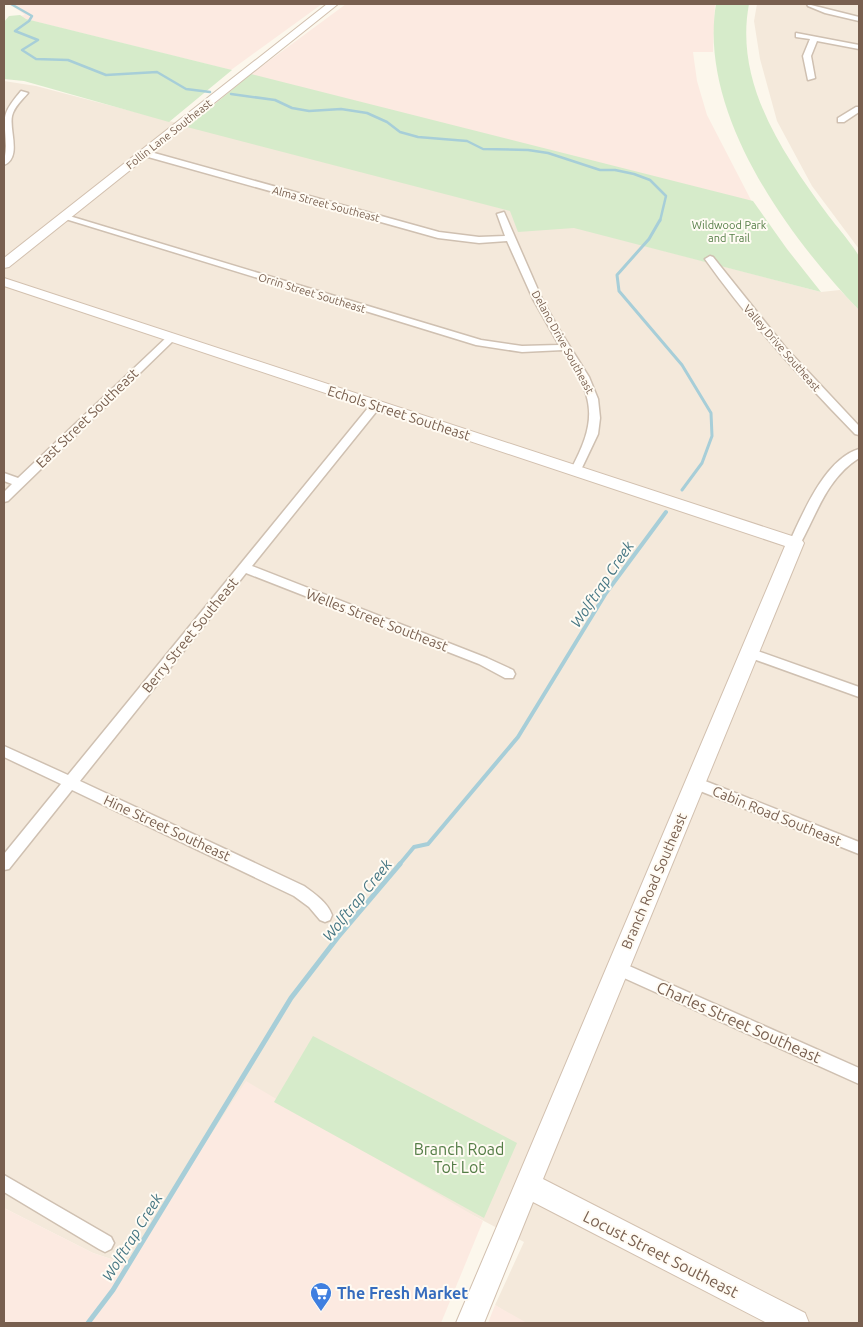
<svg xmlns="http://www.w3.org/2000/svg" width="863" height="1327" viewBox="0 0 863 1327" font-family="Ubuntu,sans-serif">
  <rect width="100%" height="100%" fill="#fcf7ec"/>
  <path fill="#f4e9db" d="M757,4H859V249L812,186L777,121L760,59L754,21Z
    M4,81L36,86L821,292L840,290L859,310V1323H524L495,1305L524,1242L461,1209L129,1265L93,1253L4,1208Z"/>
  <path fill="#fceae1" d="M10,4H322L231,70L25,19L19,16L25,15Z
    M346,4H715L713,52H693L697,81L707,115L752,202L250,75Z
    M246,1081L483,1221L441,1323H4V1208L93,1253L126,1264Z
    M495,1305L527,1323H488Z"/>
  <path fill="#d6ebca" d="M716,4H749C734,83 783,154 828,215C833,222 858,251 859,257C863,273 859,294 859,310C787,235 698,113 716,4Z
    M20,15L26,19L232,70L169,122L24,81L4,79V22L9,16Z
    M251,74L753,201L787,249L821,292L574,228L518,232L510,211L187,127Z
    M313,1036L517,1143L484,1218L274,1102Z"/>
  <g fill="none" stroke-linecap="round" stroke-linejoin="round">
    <path stroke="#a7ced8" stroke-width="2.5" d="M11,4L32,16L29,21L15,31L38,40L22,50L36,59L68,60L106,75L157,72L186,89L210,92
      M231,94L275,100L292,108L309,111L341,109L367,113L387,122L400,132L418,137L467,141L483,149L528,150L548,153L600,170H615L634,174L650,180L666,196L660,221"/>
    <path stroke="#a7ced8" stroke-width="3" d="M660,220L649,239L617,275L619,291L682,365L711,413L712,436L702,463L682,490"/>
    <path stroke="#a7ced8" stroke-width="4" d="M399,865L414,847L428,844L518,737L606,593L666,512"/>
    <path stroke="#a7ced8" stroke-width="5" d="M88,1323L113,1290L291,998L338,937L400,864"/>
    <g stroke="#cfc0b1" stroke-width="3">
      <path id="street" d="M807,4L859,17V21L825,13L808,6Z
        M796,33L859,45V49L817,41L811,56L815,78L808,80L803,56L810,39L796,37Z
        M21,91L28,93C22,100 14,107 12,116C9,131 22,157 4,165C4,159 6,153 6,146C5,116 0,116 21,91Z
        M856,107H859V112L844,122H838V118Z
        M141,151H147L439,232L479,237L505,236L497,214L504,212L542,299L557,326L589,377L598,399L600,418L598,434L579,474L575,475L570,471C598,420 595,398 563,350L522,352L476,345L59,217L66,215L481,340L522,346L559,345L533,299L507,241L479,243L438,238L141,155Z
        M710,256L713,257L785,347L859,426V435L855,434C801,379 750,322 705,259Z
        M171,335L174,336V340L8,501L4,502V492L12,484L4,481V473L18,478L168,336Z
        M376,402L381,405L380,407L252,566L487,658L513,670L515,674L513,678H505L479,664L246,573L80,781L304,886C315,894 327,902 332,915L330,920L325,922L320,920L309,907L294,896L72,790L9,869L4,870V854L61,784L4,757V746L68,775L372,403Z
        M859,449V458C826,479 817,514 799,546H791L789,543C803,513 825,459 859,449Z
        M749,648L859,687V697L745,656L743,653L745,650Z
        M695,777L859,842V854L690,787L688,783L690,779Z
        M618,961L859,1068V1084L613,973L610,968L613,963Z
        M4,1175L111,1237L114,1243L111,1249L105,1252L99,1249L4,1192Z"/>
    </g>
    <g stroke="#d2c0af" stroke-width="2">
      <path id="secondary" d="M327,4H338L9,267L4,268V258Z
        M4,278L801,539L804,543L543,1179L805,1313L809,1323H767L533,1202L484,1323H456L785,546L4,286Z"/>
    </g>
    <use href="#street" fill="#fff" fill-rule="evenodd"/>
    <use href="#secondary" fill="#fff" fill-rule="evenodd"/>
  </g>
  <defs>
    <g id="supermarket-pin" transform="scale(1.125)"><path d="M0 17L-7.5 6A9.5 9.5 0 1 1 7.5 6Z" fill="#3f7fe0" stroke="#fffbf3"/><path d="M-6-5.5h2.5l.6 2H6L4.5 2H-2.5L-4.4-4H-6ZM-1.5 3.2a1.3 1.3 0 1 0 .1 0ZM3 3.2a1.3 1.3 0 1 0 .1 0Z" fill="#fff"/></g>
  </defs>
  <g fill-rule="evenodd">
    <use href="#supermarket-pin" x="321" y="1293"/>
  </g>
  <g text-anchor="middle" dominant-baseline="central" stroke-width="4" stroke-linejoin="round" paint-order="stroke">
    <g font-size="11" fill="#785f4f" stroke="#fffbf3">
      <text transform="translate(169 134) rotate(-38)">Follin Lane Southeast</text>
      <text transform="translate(326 204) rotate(15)">Alma Street Southeast</text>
      <text transform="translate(312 293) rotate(17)">Orrin Street Southeast</text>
      <text transform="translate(563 342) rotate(61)">Delano Drive Southeast</text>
      <text transform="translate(782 348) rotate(49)">Valley Drive Southeast</text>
    </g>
    <g font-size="11" fill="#547d46" stroke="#fffbf3">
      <text x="729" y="225">Wildwood Park<tspan x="729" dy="13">and Trail</tspan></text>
    </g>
    <g font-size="14" fill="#785f4f" stroke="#fffbf3">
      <text transform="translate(399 413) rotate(18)">Echols Street Southeast</text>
      <text transform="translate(87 418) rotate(-44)">East Street Southeast</text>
      <text transform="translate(377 620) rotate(21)">Welles Street Southeast</text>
      <text transform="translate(190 635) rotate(-51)">Berry Street Southeast</text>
      <text transform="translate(777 816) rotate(22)">Cabin Road Southeast</text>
      <text transform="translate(167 828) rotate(25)">Hine Street Southeast</text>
      <text transform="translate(654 881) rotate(-67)">Branch Road Southeast</text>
    </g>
    <g font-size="15" font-style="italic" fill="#457683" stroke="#fffbf3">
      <text transform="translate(602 584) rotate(-56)">Wolftrap Creek</text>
      <text transform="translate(357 900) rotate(-51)">Wolftrap Creek</text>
      <text transform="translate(132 1237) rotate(-58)">Wolftrap Creek</text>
    </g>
    <g font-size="16" fill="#785f4f" stroke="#fffbf3">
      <text transform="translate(739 1022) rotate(24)">Charles Street Southeast</text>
      <text transform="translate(661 1254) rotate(27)">Locust Street Southeast</text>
    </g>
    <g font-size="16" fill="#547d46" stroke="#fffbf3">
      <text x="459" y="1149">Branch Road<tspan x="459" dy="18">Tot Lot</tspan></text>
    </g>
    <g font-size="16" font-weight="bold" fill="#366cbe" stroke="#fffbf3" text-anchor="start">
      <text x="337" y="1293">The Fresh Market</text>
    </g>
  </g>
  <rect width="863" height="1327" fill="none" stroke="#785f4f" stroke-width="10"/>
</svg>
